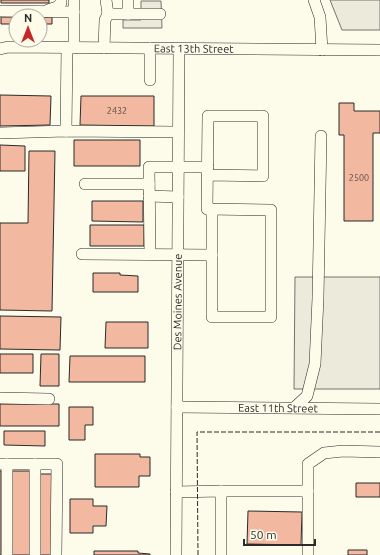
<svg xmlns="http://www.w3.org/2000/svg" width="380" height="555" viewBox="0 0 380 555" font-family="Ubuntu,sans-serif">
  <rect width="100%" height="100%" fill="#fdfbea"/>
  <path fill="#eceadb" stroke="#74746e" d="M330,0H380V30H342Z
    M141,1H161L162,28H123V20H141Z
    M295,277H380V389H294Z"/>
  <path fill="#f2b8a0" stroke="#2b2b2b" d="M1,0H49V3H1Z
    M1,17H16V24H1Z
    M40,17H52V24H40Z
    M0,95L51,96L50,125L0,126Z
    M81,96H154V126L80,125Z
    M339,103H354V111H380V133H373V221H344V135H339Z
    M74,140H140V166H74Z
    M0,145L25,146V171H0Z
    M29,151H55L52,311L0,310V223H28Z
    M92,201H143V222L92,221Z
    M90,225H144V246H90Z
    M93,273H120V275L138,276V292H93Z
    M0,316L61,317L60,350L0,349Z
    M106,322H148V348H105Z
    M0,354H33V373H0Z
    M41,354H59V386H40Z
    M70,356H145V382H69Z
    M0,404H59V426H0Z
    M69,407H93V425H85V440H69Z
    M4,431H45V446L4,445Z
    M95,454H140V457H150V476H139V487H95Z
    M0,471H5L4,555H0Z
    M12,471H30V555H11Z
    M38,474H54L53,555H38Z
    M356,483H380V497H356Z
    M70,499H93V506H107L106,526H93V533H70Z
    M248,511L302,512L301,545L247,544Z
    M348,550H367V555H348Z
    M94,551H138V553L150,554V555H94Z"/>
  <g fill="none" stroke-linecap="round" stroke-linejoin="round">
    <g stroke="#2b2b2b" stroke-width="12">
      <g id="minor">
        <path d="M106,0L108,14"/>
        <path d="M128,0V14"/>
        <path d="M314,0L320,17L322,50"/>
        <path d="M48,10L57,7L61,3V0"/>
        <path d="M0,11L74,12"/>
        <path d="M74,48V0"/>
        <path d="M104,48L105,20L108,14H160"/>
        <path id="s1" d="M0,49L8,47L380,50"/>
        <path d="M150,80V48"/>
        <path d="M66,131L67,48"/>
        <path d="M0,133L66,131L178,132"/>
        <path d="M85,184H149"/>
        <path d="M149,196L178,197"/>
        <path d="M212,209V255"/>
        <path d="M82,254L212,255V317H271V210L207,209L208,116H263V176L208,175"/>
        <path d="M150,254L149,167H208"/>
        <path d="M0,398L49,399"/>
        <path id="s2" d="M177,407L380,409"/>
        <path d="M294,408L307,396L315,364L318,298L321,136"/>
        <path d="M0,464H57L56,555"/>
        <path d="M221,491H308"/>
        <path d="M176,492L221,491V555"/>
        <path d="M7,555V464"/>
        <path d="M35,555V464"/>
        <path id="s3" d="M176,555L179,49"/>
        <path d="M308,555V464L324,453L343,451L380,452"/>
      </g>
    </g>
    <use href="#minor" stroke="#fdfbea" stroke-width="11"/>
    <path stroke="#2b2b2b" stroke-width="1" stroke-dasharray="5 2" stroke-linecap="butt" d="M198,555L197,432H380"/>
  </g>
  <g text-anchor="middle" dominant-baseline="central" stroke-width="3" stroke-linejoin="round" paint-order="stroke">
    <g font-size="9" fill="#5d4e48">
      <text x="117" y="111">2432</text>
      <text x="359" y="178">2500</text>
    </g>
    <g font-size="11" fill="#2b2b2b" stroke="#fdfbea">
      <text stroke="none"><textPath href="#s1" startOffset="194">East 13th Street</textPath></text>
      <text stroke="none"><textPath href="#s3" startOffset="253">Des Moines Avenue</textPath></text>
      <text stroke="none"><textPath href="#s2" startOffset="101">East 11th Street</textPath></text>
    </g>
  </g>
  <g transform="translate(28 28)"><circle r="19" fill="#fdfbea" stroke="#a9a89e"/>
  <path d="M0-3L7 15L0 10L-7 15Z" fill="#c62828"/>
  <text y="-6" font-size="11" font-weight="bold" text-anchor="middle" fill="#2b2b2b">N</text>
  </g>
  <path d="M244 539v6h71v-6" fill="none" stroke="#2b2b2b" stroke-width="2"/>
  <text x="250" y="539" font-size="12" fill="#2b2b2b" stroke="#fdfbea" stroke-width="3" paint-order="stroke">50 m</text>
</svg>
